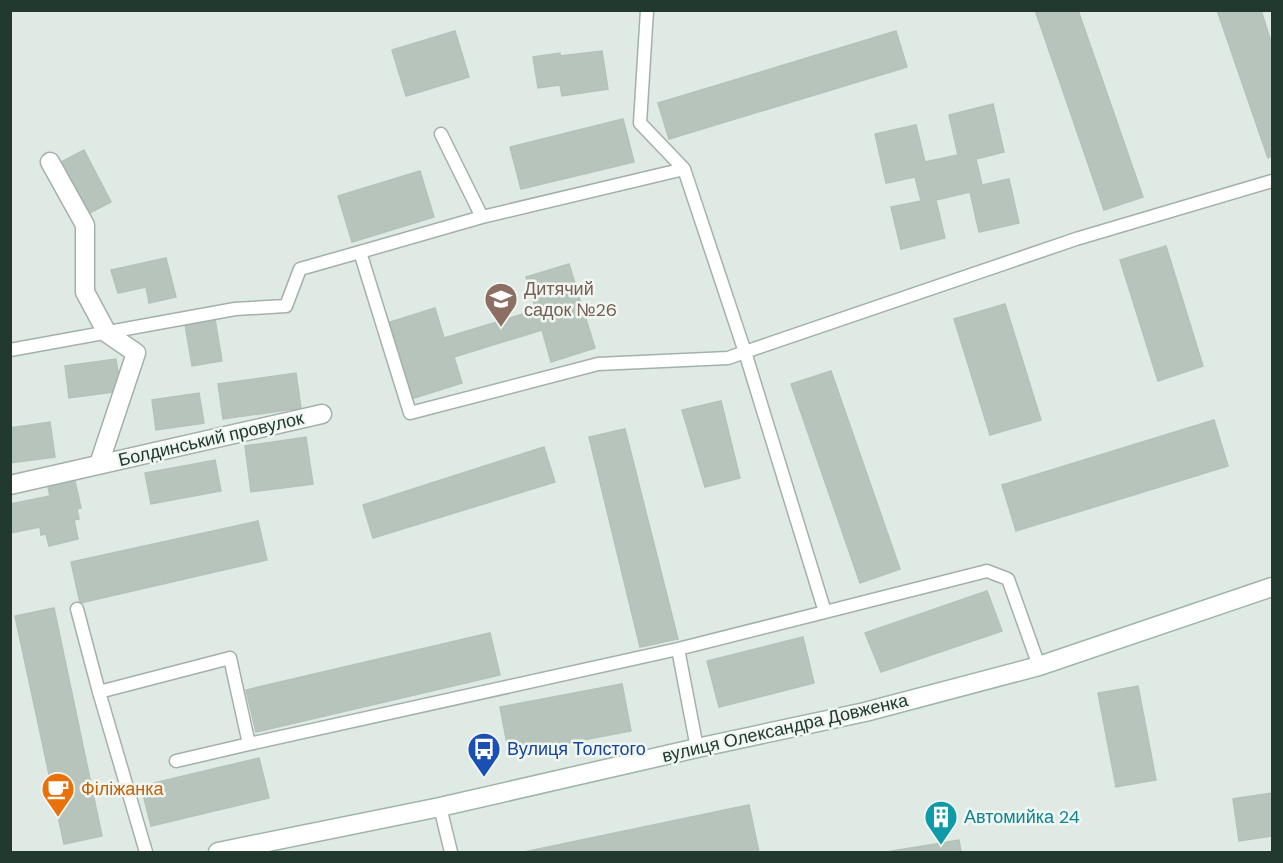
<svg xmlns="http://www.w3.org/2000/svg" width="1283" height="863" viewBox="0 0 1283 863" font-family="'DM Sans',sans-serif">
  <rect width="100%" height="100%" fill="#e0eae4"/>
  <path fill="#b6c4bc" stroke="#b3c3b9" stroke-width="1.5" d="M1035,10H1078L1143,197L1104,210Z
    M1217,10H1261L1272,45V156L1268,158Z
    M455,31L469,77L406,96L392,50Z
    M896,31L907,67L669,139L658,103Z
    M602,51L608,89L562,96L560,85L538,88L533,57L560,53V56Z
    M993,104L1004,152L976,159L982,185L1009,179L1019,223L979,232L970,192L936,200L945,238L901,249L891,207L921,201L915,177L886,183L875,134L916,125L925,162L958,155L949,115Z
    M623,119L634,162L521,189L510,147Z
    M84,150L111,202L86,215L59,163Z
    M420,171L434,217L352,242L338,196Z
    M1166,246L1203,366L1158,381L1120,260Z
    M166,258L176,297L149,303L146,287L118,293L111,270Z
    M569,264L595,348L551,362L542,330L454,357L462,383L411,399L387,323L435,308L444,338L536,310L526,277Z
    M1005,304L1041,420L990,435L954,319Z
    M215,319L222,361L192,366L185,324Z
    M116,359L121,391L69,398L65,366Z
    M831,371L900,569L860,583L791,384Z
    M296,373L301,408L223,419L218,384Z
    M199,393L204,423L156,430L152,400Z
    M721,401L740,478L705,487L682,410Z
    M1214,420L1228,466L1016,531L1002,485Z
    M50,422L55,457L10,463V428Z
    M625,429L678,639L640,647L589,437Z
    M306,437L313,484L251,492L245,446Z
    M544,447L555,482L373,538L363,505Z
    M215,460L221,491L151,504L145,473Z
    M75,481L81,508L77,509L79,519L74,520L78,539L49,546L46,534L41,535L40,527L10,533V504L50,496L48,487Z
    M258,521L267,560L80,603L71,562Z
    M987,591L1002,631L881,672L865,633Z
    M54,608L102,836L64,844L15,616Z
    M490,633L500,675L256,732L246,690Z
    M803,637L814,683L719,707L707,661Z
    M622,684L631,731L509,754L500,707Z
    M1138,686L1156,780L1116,787L1098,693Z
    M259,758L269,798L151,826L141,786Z
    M1272,793V836L1239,841L1233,799Z
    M749,805L759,852H524Z
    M959,840L961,852H886Z"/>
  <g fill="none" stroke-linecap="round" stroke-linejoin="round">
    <g stroke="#a3b1aa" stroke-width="15">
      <path id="lane" d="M441,134L482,217L684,169
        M360,252L482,217
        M10,350L235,309L286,306L300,269L360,252L410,413L598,364L728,358L745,352L684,169L640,123L647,10
        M77,609L99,692
        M825,612L987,571L1008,579L1039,666
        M249,744L678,649
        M697,748L678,649L825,612L745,352L1076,239L1272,181
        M440,807L451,852
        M146,852L99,692L230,658L249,744L176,761"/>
    </g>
    <g stroke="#a3b1aa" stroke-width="21">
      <path id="street" d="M50,162L85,225V292L107,333L136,353L99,464
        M10,485L322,414"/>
    </g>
    <g stroke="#a0b5a9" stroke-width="21">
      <path id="secondary" d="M218,852L440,807L697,748L865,712L1039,666L1272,587"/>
    </g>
    <use href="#lane" stroke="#fff" stroke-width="12"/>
    <use href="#street" stroke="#fff" stroke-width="18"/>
    <use href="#secondary" stroke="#fff" stroke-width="18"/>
  </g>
  <defs>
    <g id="school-pin" transform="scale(1.725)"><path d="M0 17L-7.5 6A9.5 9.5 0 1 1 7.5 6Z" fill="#8d6e63" stroke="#f0f7f2"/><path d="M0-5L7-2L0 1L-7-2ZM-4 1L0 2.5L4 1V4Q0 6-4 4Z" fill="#fff"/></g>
    <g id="bus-pin" transform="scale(1.725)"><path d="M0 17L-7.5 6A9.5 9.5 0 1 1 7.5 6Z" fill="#1a4fb4" stroke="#f0f7f2"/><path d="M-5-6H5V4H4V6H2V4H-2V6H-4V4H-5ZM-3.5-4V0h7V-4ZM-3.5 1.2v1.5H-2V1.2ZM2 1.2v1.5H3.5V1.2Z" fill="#fff"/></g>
    <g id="cafe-pin" transform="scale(1.725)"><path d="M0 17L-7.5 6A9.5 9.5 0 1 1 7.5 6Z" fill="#e8710a" stroke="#f0f7f2"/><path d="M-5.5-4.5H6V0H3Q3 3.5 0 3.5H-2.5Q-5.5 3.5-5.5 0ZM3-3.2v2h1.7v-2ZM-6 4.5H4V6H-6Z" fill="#fff"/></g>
    <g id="building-pin" transform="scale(1.725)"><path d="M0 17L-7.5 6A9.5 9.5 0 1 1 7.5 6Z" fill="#0f9aa8" stroke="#f0f7f2"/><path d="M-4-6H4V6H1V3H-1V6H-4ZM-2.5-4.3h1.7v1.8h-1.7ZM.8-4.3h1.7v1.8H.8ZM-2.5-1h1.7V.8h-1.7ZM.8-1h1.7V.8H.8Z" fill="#fff"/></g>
  </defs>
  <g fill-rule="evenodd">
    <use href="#school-pin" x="501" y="299"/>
    <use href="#bus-pin" x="484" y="749"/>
    <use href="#cafe-pin" x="58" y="789"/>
    <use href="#building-pin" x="941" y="817"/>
  </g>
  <g text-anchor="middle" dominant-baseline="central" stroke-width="5" stroke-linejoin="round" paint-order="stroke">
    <g font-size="18" fill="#785e54" stroke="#f0f7f2" text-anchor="start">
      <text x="524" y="289">Дитячий<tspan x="524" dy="21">садок №26</tspan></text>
    </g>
    <g font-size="18" fill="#22392f" stroke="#f0f7f2">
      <text transform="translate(211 439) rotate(-13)">Болдинський провулок</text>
      <text transform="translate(785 728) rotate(-13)">вулиця Олександра Довженка</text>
    </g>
    <g font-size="18" fill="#164399" stroke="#f0f7f2" text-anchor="start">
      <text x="507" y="749">Вулиця Толстого</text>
    </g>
    <g font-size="18" fill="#c56008" stroke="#f0f7f2" text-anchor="start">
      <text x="81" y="789">Філіжанка</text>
    </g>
    <g font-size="18" fill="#0d838f" stroke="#f0f7f2" text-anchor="start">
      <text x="964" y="817">Автомийка 24</text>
    </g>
  </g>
  <rect width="1283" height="863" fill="none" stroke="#22392f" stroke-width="24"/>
</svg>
